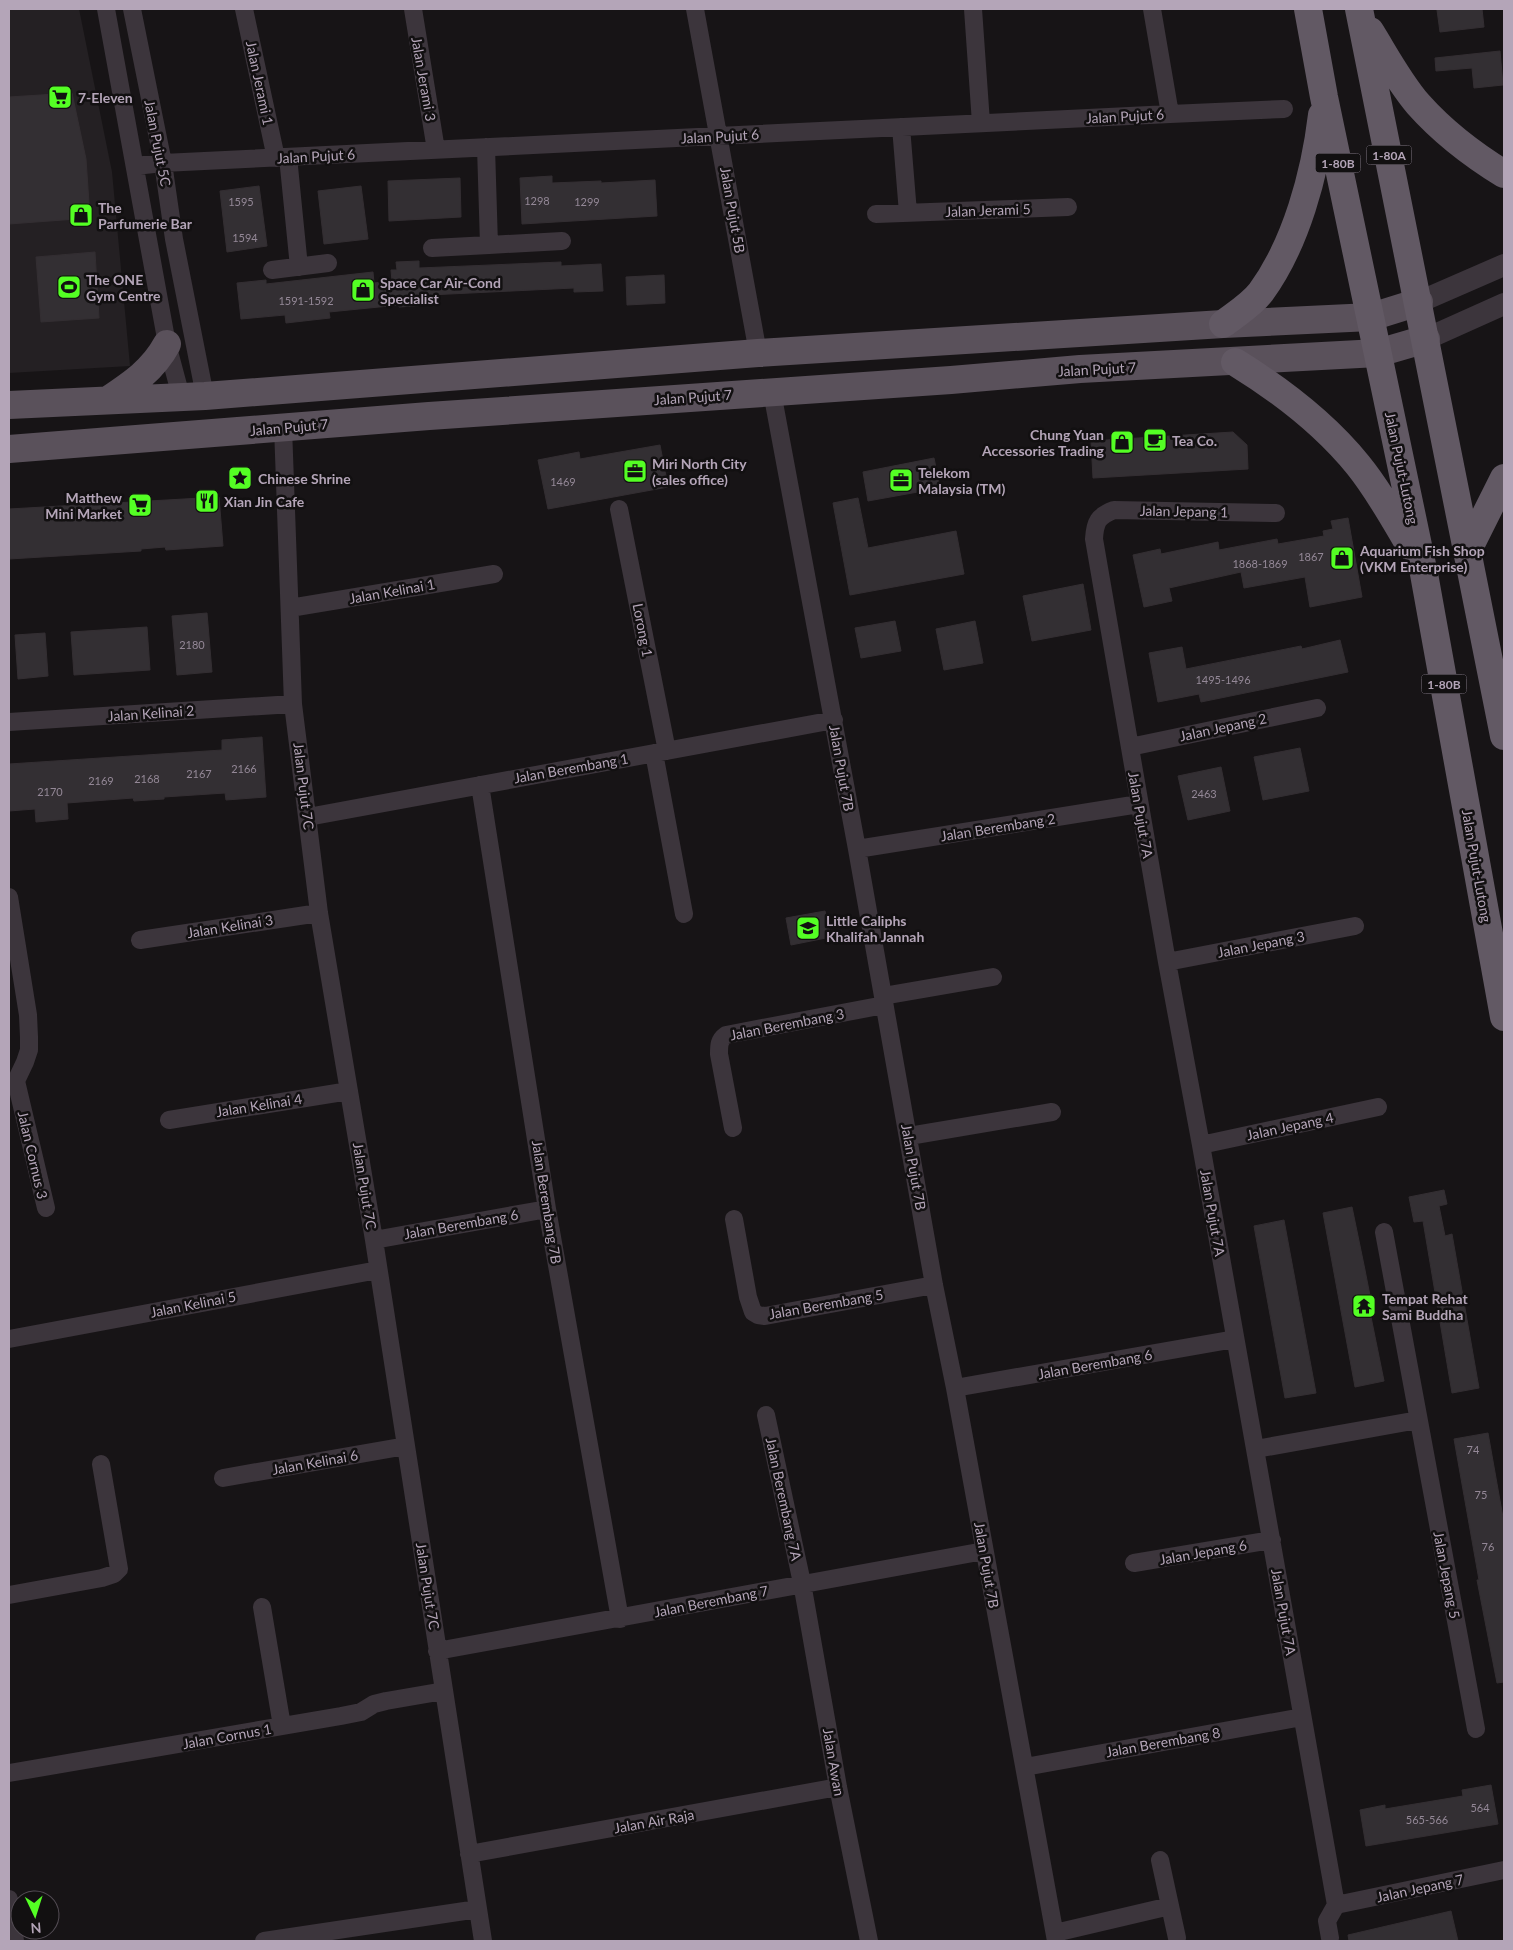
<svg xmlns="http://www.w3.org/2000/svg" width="1513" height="1950" viewBox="0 0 1513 1950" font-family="Lato,sans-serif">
  <rect width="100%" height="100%" fill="#171416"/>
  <path fill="#242023" d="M9,9H79L112,172L130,366L9,373Z"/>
  <path fill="#332f33" stroke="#332e32" d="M1444,9H1482L1484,27L1440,32L1437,10Z
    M1500,51L1503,85L1474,88L1472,68L1436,71L1435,58Z
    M72,93L86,159L90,218L9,224V97Z
    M552,176V183L601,181V183L655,180L657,216L522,224L520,178Z
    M460,178L461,217L389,221L388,181Z
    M259,186L267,246L227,252L220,191Z
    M361,186L368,239L324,244L318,191Z
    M95,252L99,318L41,322L36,257Z
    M419,261V268L561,262V266L601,264L603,291L574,292V288L429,295V305L399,307V305L329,312L330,318L286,323L285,315L241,319L237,283L266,280V284L373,272L374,283L392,281L391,270H397L396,262Z
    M664,275L665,303L627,305L626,277Z
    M1233,432L1247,445L1248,469L1093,478L1091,441Z
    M660,445L668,487L548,509L538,460L579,452L580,459Z
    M934,458L940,488L868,501L863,472Z
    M219,497L223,546L166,550L165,547L141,549V551L9,559V509Z
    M858,498L868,548L956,531L964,574L850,595L833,503Z
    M1348,518L1362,597L1310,607L1305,577L1244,588L1241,572L1169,588L1172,601L1144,607L1133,555L1160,549L1161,554L1218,542L1219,550L1277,539L1278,544L1324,536L1323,531L1333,529L1331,521Z
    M1083,584L1091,630L1032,641L1023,596Z
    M207,613L212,672L177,675L172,616Z
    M895,621L901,651L861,658L855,628Z
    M975,621L983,663L944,670L936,629Z
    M147,627L150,670L74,675L71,632Z
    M45,633L48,676L18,679L15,635Z
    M1340,640L1348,672L1201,702L1199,694L1158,702L1149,653L1182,647L1186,669L1301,646L1302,649Z
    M262,737L266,797L226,800L225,793L164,797V799L134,801L133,798L67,803L68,819L36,822L35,809L9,811V764L222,750V740Z
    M1300,748L1309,791L1263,800L1254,757Z
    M1221,767L1230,811L1188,820L1178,776Z
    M825,911L831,937L791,945L786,918Z
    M1444,1190L1447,1204L1439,1206L1445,1236L1452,1234L1479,1388L1452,1393L1423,1221L1414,1222L1409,1197Z
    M1352,1207L1365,1270L1374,1316L1371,1317L1384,1381L1355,1387L1323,1213Z
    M1284,1220L1316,1393L1285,1398L1254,1226Z
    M1488,1433L1504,1523V1682L1497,1683L1477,1580H1479L1454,1439Z
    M1491,1785L1498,1824L1366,1846L1360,1810L1385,1805V1809L1463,1796L1462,1790Z
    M1451,1911L1458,1941H1349L1348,1935Z"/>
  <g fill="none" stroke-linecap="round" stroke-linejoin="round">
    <path stroke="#3c353c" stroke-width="18" d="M106,9L167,344L179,389L184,397
      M132,9L163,163L174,239L205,396
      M244,9L276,158
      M413,9L436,150
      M695,9L758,353
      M973,9L981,123
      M1170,114L1284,109
      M901,127L908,213
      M288,157L299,267
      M135,166L163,163L1170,114L1152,9
      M876,214L1068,207
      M489,245L562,241
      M432,248L489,245L486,147
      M272,270L328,263
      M772,392L857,849L934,1285L955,1388L1056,1941
      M283,427L293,704L319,913L374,1240L483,1941
      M619,509L667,751
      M1276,513L1114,510C1098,516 1095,522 1094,539L1167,962L1201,1145L1336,1905
      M290,608L494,574
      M9,722L293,704
      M1130,747L1317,708
      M654,753L684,914
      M480,785L547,1209L620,1619
      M308,817L834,720
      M857,849L1139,804
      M9,897L28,1015L29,1037V1050L25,1062L16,1081L46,1208
      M140,940L319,913
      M1167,962L1355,926
      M883,996L993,977
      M169,1120L349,1091
      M733,1128L719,1054C719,1045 719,1040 726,1035L884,1005
      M909,1136L1052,1112
      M1201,1145L1378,1107
      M734,1219L748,1297L753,1312L758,1315L765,1316L934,1285
      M1384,1232L1476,1729
      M374,1240L547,1209
      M9,1339L378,1270
      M955,1388L1235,1339
      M766,1415L802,1583L838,1787L869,1941
      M1256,1449L1418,1420
      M223,1478L406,1446
      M1134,1563L1272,1540
      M9,1595L102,1578L114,1574L119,1569L101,1464
      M262,1607L282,1726
      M437,1651L984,1551
      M1025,1767L1302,1717
      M9,1773L341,1716L361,1712L374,1704L386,1701L444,1691
      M469,1854L838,1787
      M1160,1860L1177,1938
      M9,1899L15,1941
      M1336,1905L1504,1870
      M1055,1933L1170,1906
      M1330,1938L1327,1921L1336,1905
      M264,1941L478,1909"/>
    <path stroke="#3c353c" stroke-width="22" d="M1419,302L1504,265
      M1426,339L1504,304"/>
    <path stroke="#5a515b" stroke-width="28" d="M108,400C132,384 153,370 167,344
      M9,405L205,396L758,353L1223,324L1371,317L1419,302
      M9,449L429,416L951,380L1080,369L1378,353L1426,339"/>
    <path stroke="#625964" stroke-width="28" d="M1308,9L1324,97L1424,574L1504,1017
      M1359,9L1504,736
      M1370,31C1385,55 1399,82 1418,104C1442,131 1473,155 1504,174
      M1223,324C1236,314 1251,305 1261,292C1296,244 1315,174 1322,115
      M1235,362C1282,391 1324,423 1358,465C1379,491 1394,519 1410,546
      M1467,552L1504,478"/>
  </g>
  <defs>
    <g id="supermarket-square" transform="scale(1.25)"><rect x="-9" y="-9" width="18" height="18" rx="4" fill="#54ff24" stroke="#121011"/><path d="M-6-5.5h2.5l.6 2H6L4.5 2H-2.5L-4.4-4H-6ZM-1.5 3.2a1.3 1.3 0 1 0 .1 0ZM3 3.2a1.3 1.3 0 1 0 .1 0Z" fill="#111"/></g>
    <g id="shop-square" transform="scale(1.25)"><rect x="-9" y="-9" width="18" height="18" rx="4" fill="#54ff24" stroke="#121011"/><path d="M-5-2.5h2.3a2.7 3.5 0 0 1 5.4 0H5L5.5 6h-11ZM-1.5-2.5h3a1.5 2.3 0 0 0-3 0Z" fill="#111"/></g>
    <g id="stadium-square" transform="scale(1.25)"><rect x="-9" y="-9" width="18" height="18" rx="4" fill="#54ff24" stroke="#121011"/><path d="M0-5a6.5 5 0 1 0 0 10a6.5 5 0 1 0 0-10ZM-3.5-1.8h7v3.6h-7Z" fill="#111"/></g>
    <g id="cafe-square" transform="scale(1.25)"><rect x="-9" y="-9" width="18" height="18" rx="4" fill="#54ff24" stroke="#121011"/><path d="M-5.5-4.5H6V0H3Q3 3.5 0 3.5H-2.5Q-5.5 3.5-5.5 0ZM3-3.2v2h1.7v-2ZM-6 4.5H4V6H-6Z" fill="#111"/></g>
    <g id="office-square" transform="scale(1.25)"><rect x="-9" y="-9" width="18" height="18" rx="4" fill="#54ff24" stroke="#121011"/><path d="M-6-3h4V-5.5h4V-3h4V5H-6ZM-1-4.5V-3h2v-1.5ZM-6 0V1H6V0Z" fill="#111"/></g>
    <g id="sight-square" transform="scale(1.25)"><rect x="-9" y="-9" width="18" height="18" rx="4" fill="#54ff24" stroke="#121011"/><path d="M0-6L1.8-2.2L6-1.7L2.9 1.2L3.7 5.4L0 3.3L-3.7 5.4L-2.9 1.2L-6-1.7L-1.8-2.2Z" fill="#111"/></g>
    <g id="restaurant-square" transform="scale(1.25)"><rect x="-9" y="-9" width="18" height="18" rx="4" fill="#54ff24" stroke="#121011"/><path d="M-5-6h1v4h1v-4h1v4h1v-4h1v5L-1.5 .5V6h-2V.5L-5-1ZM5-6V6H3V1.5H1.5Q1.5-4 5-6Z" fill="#111"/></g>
    <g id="school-square" transform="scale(1.25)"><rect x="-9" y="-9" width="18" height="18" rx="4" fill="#54ff24" stroke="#121011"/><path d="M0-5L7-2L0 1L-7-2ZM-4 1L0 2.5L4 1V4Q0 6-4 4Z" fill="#111"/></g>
    <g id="temple-square" transform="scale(1.25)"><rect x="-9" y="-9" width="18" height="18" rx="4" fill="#54ff24" stroke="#121011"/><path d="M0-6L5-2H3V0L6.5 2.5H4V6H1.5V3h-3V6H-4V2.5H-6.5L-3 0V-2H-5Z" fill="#111"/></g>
  </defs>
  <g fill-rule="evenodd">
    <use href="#supermarket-square" x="60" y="97"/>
    <use href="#shop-square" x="81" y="215"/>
    <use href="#stadium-square" x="69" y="287"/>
    <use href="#shop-square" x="363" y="290"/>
    <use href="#cafe-square" x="1155" y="440"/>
    <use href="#shop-square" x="1122" y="442"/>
    <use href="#office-square" x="635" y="471"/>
    <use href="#sight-square" x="240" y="478"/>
    <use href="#office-square" x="901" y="480"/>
    <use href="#restaurant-square" x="207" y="501"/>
    <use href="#supermarket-square" x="140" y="505"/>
    <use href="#shop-square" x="1342" y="558"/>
    <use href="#school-square" x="808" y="928"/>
    <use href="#temple-square" x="1364" y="1306"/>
  </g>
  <g text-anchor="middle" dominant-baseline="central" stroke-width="5" stroke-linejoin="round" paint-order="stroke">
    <g font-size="11" fill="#948897">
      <text x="537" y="200">1298</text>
      <text x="241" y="201">1595</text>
      <text x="587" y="201">1299</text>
      <text x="245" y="237">1594</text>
      <text x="306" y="300">1591-1592</text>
      <text x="563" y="481">1469</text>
      <text x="1311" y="556">1867</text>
      <text x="1260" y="563">1868-1869</text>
      <text x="192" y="644">2180</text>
      <text x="1223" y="679">1495-1496</text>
      <text x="244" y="768">2166</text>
      <text x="199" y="773">2167</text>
      <text x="147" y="778">2168</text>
      <text x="101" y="780">2169</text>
      <text x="50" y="791">2170</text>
      <text x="1204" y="793">2463</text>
      <text x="1473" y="1449">74</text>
      <text x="1481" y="1494">75</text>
      <text x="1488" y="1546">76</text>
      <text x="1480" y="1807">564</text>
      <text x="1427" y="1819">565-566</text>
    </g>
    <g fill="#121011" stroke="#837886" stroke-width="1">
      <rect x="1366.5" y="145.5" width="45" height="19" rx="4"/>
      <rect x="1315.5" y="153.5" width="45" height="19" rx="4"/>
      <rect x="1421.5" y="674.5" width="45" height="19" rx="4"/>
    </g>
    <g font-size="12" font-weight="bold" fill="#b4a5b8">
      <text x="1389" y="155">1-80A</text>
      <text x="1338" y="163">1-80B</text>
      <text x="1444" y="684">1-80B</text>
    </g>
    <g font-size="14" fill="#b4a5b8" stroke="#121011">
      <text transform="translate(424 79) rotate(80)">Jalan Jerami 3</text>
      <text transform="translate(260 83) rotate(78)">Jalan Jerami 1</text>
      <text transform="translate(1125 116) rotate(-3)">Jalan Pujut 6</text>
      <text transform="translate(720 136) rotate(-3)">Jalan Pujut 6</text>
      <text transform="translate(158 143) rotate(79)">Jalan Pujut 5C</text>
      <text transform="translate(316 156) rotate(-3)">Jalan Pujut 6</text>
      <text transform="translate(733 210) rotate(80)">Jalan Pujut 5B</text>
      <text transform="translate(988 210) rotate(-2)">Jalan Jerami 5</text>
      <text transform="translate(1097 369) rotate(-3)">Jalan Pujut 7</text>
      <text transform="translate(693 397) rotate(-4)">Jalan Pujut 7</text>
      <text transform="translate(289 427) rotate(-5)">Jalan Pujut 7</text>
      <text transform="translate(1402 468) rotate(78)">Jalan Pujut-Lutong</text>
      <text transform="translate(1184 511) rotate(1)">Jalan Jepang 1</text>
      <text transform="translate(392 591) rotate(-10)">Jalan Kelinai 1</text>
      <text transform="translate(643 630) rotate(79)">Lorong 1</text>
      <text transform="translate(151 713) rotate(-4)">Jalan Kelinai 2</text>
      <text transform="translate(1223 727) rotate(-12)">Jalan Jepang 2</text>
      <text transform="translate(571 768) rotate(-10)">Jalan Berembang 1</text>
      <text transform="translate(842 768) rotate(80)">Jalan Pujut 7B</text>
      <text transform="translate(304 786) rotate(83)">Jalan Pujut 7C</text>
      <text transform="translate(1141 815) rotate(80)">Jalan Pujut 7A</text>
      <text transform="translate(998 827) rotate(-9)">Jalan Berembang 2</text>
      <text transform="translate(1477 866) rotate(80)">Jalan Pujut-Lutong</text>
      <text transform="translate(230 926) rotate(-9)">Jalan Kelinai 3</text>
      <text transform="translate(1261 944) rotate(-11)">Jalan Jepang 3</text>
      <text transform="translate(787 1024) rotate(-11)">Jalan Berembang 3</text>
      <text transform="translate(259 1105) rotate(-9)">Jalan Kelinai 4</text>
      <text transform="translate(1290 1126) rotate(-12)">Jalan Jepang 4</text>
      <text transform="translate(33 1155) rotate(77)">Jalan Cornus 3</text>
      <text transform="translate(914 1167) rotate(80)">Jalan Pujut 7B</text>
      <text transform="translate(365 1186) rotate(81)">Jalan Pujut 7C</text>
      <text transform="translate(547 1202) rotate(81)">Jalan Berembang 7B</text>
      <text transform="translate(1213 1213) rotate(80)">Jalan Pujut 7A</text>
      <text transform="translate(461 1224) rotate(-10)">Jalan Berembang 6</text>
      <text transform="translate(193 1304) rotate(-11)">Jalan Kelinai 5</text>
      <text transform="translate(826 1304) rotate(-10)">Jalan Berembang 5</text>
      <text transform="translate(1095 1364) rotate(-10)">Jalan Berembang 6</text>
      <text transform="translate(315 1462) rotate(-10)">Jalan Kelinai 6</text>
      <text transform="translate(784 1499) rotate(78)">Jalan Berembang 7A</text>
      <text transform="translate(1203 1552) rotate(-10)">Jalan Jepang 6</text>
      <text transform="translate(987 1565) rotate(80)">Jalan Pujut 7B</text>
      <text transform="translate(1447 1575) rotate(79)">Jalan Jepang 5</text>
      <text transform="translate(428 1586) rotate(81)">Jalan Pujut 7C</text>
      <text transform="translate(711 1601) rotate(-11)">Jalan Berembang 7</text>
      <text transform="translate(1284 1612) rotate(80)">Jalan Pujut 7A</text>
      <text transform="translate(227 1736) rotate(-10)">Jalan Cornus 1</text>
      <text transform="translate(1163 1742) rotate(-10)">Jalan Berembang 8</text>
      <text transform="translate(834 1762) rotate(80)">Jalan Awan</text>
      <text transform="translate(654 1821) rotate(-10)">Jalan Air Raja</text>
      <text transform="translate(1420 1888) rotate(-12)">Jalan Jepang 7</text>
    </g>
    <g font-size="14" font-weight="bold" fill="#b4a5b8" stroke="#121011" text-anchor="start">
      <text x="78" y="97">7-Eleven</text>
      <text x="98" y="207">The<tspan x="98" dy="16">Parfumerie Bar</tspan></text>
      <text x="86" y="279">The ONE<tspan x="86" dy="16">Gym Centre</tspan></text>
      <text x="380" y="282">Space Car Air-Cond<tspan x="380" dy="16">Specialist</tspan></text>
      <text x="1104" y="434" text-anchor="end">Chung Yuan<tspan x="1104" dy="16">Accessories Trading</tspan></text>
      <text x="1172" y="440">Tea Co.</text>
      <text x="652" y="463">Miri North City<tspan x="652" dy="16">(sales office)</tspan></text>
      <text x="918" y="472">Telekom<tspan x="918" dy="16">Malaysia (TM)</tspan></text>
      <text x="258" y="478">Chinese Shrine</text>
      <text x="122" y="497" text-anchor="end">Matthew<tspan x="122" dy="16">Mini Market</tspan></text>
      <text x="224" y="501">Xian Jin Cafe</text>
      <text x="1360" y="550">Aquarium Fish Shop<tspan x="1360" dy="16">(VKM Enterprise)</tspan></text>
      <text x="826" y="920">Little Caliphs<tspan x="826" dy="16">Khalifah Jannah</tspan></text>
      <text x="1382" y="1298">Tempat Rehat<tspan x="1382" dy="16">Sami Buddha</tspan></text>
    </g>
  </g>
  <rect width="1513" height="1950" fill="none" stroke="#b4a5b8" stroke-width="20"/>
  <g transform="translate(35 1915) rotate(176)"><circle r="24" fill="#121011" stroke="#534c54"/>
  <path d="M0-4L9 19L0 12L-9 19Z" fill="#54ff24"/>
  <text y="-8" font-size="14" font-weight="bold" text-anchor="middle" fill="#b4a5b8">N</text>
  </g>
</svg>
